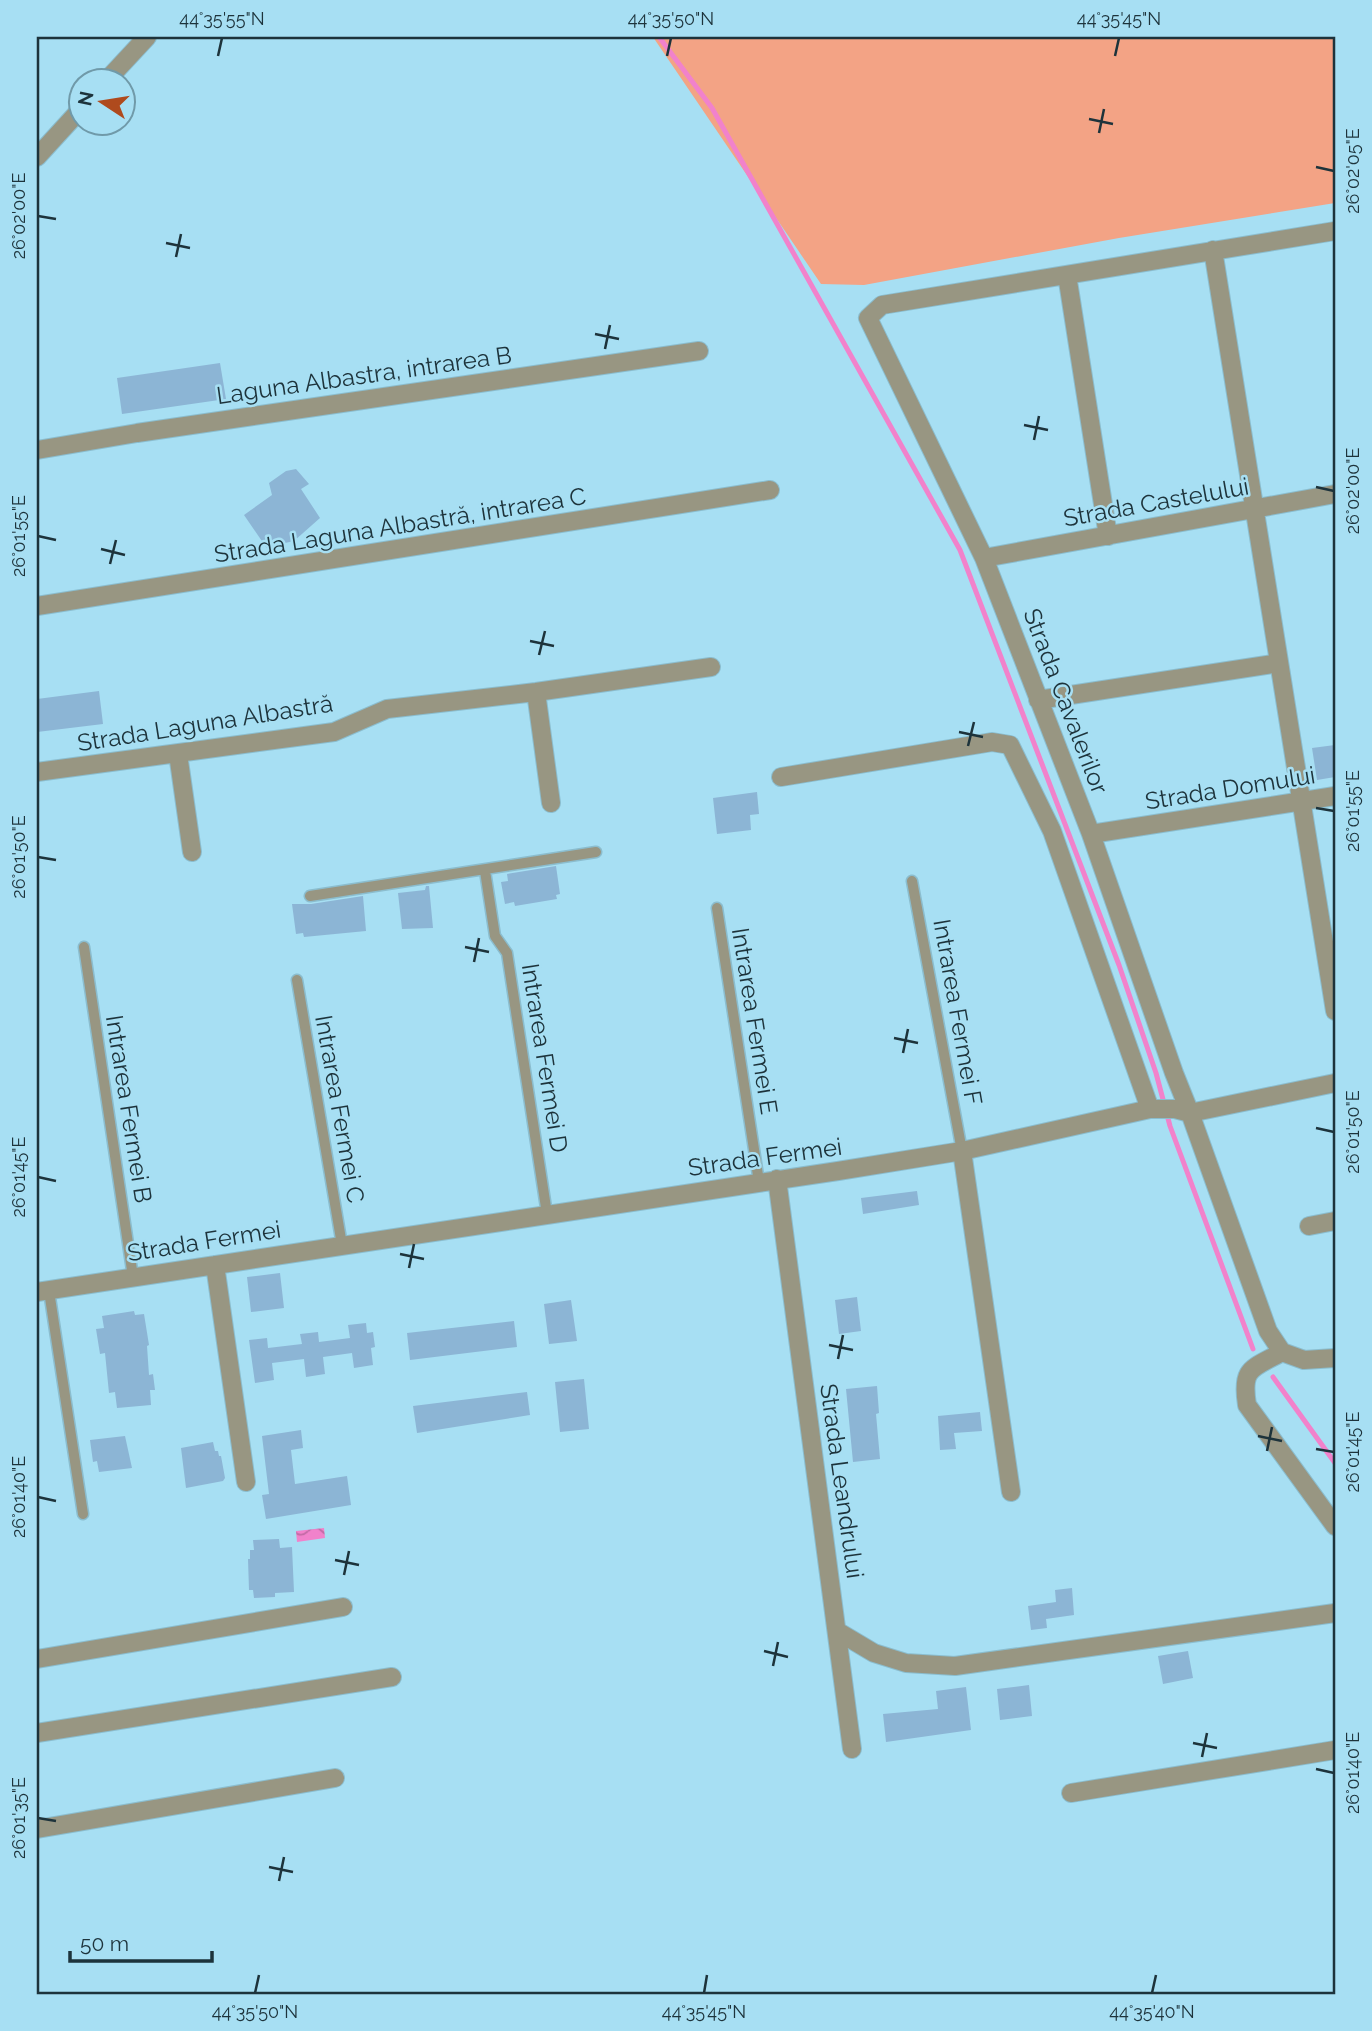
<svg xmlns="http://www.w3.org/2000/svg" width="1372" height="2031" viewBox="0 0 1372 2031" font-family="Raleway,sans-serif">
  <defs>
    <pattern id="water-waves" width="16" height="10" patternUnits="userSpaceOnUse" patternTransform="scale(1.75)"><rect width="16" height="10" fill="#f182cb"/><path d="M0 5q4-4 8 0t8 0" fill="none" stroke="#c36ba6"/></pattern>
  </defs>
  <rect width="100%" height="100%" fill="#a7dff3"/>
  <path fill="#f3a385" d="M653,37H1335V203L1119,238L864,285L821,284Z"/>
  <path fill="url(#water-waves)" d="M324,1528L325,1538L297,1542L296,1531Z"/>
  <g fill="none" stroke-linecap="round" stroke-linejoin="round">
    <path stroke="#f182cb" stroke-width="5" d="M659,37L712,108L960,550L1119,965L1156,1073L1170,1126L1253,1349
      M1273,1377L1335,1463"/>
  </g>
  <path fill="#8cb5d5" d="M220,363L226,399L122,414L117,378Z
    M296,469L309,484L301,489L320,518L294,541L285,543L270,553L244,515L272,495L269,483L286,471Z
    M99,691L103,724L37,732V699Z
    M1335,745V777L1317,780L1312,748Z
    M757,792L759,814L750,815L751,830L717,834L713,798Z
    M556,866L560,894L556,895L557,899L515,906L514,902L505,904L501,882L508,881L507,874Z
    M426,886H429L433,928L402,929L398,893L425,890Z
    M363,896L366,931L304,937L303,933L296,934L292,904H311Z
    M917,1191L919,1205L863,1214L861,1198Z
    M280,1273L284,1308L251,1312L247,1277Z
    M857,1297L861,1331L839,1334L835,1300Z
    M571,1300L577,1341L549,1344L544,1304Z
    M134,1311L135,1315L144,1314L149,1345L147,1346L149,1375L153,1374L155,1390H150L151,1405L117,1408L115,1392L109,1393L105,1353L100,1354L96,1329L104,1328L102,1316Z
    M514,1321L517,1347L410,1360L407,1333Z
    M366,1323L367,1333L373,1332L375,1347L371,1348L373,1365L354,1368L352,1353L323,1357L325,1374L306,1377L304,1359L272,1363L274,1380L255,1383L249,1340L267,1338L268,1348L302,1344L300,1334L318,1332L319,1342L350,1338L348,1325Z
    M584,1379L589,1429L560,1432L555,1382Z
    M877,1386L879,1413L876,1414L880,1459L853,1462L846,1389Z
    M527,1392L530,1415L417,1433L413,1406Z
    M980,1412L982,1431L954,1433L956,1449L940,1450L938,1416Z
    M301,1430L303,1448L291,1450L295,1484L347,1476L351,1505L266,1519L262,1495L269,1494L262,1436Z
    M125,1436L132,1468L99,1472L97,1461L93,1462L90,1440Z
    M213,1442L215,1451H218L219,1456H221L225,1478L223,1481L186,1488L181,1448Z
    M279,1539L280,1548L292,1547L294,1592L275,1593V1597L254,1598L253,1590H249L248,1559H250V1550H254L253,1540Z
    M1072,1588L1074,1615L1046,1619L1047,1628L1031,1630L1028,1606L1056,1602L1055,1590Z
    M1188,1651L1193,1678L1163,1684L1158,1656Z
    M1029,1685L1032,1716L1000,1720L997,1689Z
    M966,1687L971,1730L886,1742L883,1714L938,1709L936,1691Z"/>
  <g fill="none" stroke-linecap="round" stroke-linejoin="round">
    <g stroke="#8bbdce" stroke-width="13">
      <path id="lane" d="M485,871L495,936L507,953L547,1214
        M912,881L962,1151
        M310,896L596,852
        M717,908L759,1182
        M84,947L133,1277
        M297,980L342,1245
        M49,1291L83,1514"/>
    </g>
    <g stroke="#8bbdce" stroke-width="20">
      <path id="street" d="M107,80L147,37
        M37,157L80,110
        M1335,231L882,305L868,318L984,558L1091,834L1174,1073L1190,1113L1335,1083
        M1213,250L1335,1011
        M1067,275L1108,536
        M37,450L137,433L699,351
        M984,558L1335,494
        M37,606L770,490
        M536,692L551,803
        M1038,700L1279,663
        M178,754L192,852
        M37,772L334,732L387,709L536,692L711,667
        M781,777L992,742L1010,745L1052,831L1150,1109
        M1091,834L1335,796
        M962,1151L1011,1492
        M777,1179L852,1749
        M1309,1226L1335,1221
        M215,1265L246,1482
        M37,1292L838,1171L962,1151L1150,1109H1175L1190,1113L1268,1331L1282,1352L1304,1360L1335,1358
        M1282,1352C1252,1369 1241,1367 1247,1405L1335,1526
        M837,1631L874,1653L906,1663L955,1666L1335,1613
        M37,1659L343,1607
        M37,1733L392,1677
        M1071,1793L1335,1750
        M37,1829L335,1778"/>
    </g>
    <use href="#lane" stroke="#989682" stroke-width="10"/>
    <use href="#street" stroke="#989682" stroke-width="18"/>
  </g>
  <path fill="none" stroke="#1d333b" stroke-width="2.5" d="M218,56L222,38M667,56L671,38M1115,56L1119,38M1089,119L1113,124M1099,133L1104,109M1316,167L1334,171M38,216L56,219M166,243L190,248M176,257L181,234M595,334L619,339M605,349L610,325M1024,425L1048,430M1034,440L1039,416M1316,487L1334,491M38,536L56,540M101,549L125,555M110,564L116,540M530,641L554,646M539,655L545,631M959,732L983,737M968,746L974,722M1316,808L1334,811M38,857L56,860M465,947L489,952M474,962L479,938M894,1038L918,1043M903,1053L908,1029M1316,1128L1334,1132M38,1177L56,1181M400,1254L424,1259M409,1268L414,1244M829,1345L853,1350M838,1359L843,1335M1258,1436L1282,1441M1316,1449L1334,1452M1267,1451L1272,1427M38,1497L56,1501M335,1560L359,1565M344,1575L349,1551M764,1651L788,1657M773,1666L778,1642M1193,1743L1217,1748M1202,1757L1207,1733M1316,1769L1334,1773M38,1818L56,1821M269,1867L293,1872M279,1881L284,1857M255,1993L259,1975M704,1993L707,1975M1152,1993L1156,1975"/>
  <g text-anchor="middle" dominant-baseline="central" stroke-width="5" stroke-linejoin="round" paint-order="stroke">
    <g font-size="24" fill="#1d333b" stroke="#a7dff3">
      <text transform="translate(364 375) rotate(-8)">Laguna Albastra, intrarea B</text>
      <text transform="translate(1156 502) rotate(-10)">Strada Castelului</text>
      <text transform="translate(400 525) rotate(-9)">Strada Laguna Albastră, intrarea C</text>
      <text transform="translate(1066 701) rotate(69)">Strada Cavalerilor</text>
      <text transform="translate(205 723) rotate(-9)">Strada Laguna Albastră</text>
      <text transform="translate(1230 788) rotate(-9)">Strada Domului</text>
      <text transform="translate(958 1012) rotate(80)">Intrarea Fermei F</text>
      <text transform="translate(755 1021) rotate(81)">Intrarea Fermei E</text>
      <text transform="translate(545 1058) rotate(81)">Intrarea Fermei D</text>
      <text transform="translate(129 1109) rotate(81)">Intrarea Fermei B</text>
      <text transform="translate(340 1109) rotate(80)">Intrarea Fermei C</text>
      <text transform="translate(765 1157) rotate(-8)">Strada Fermei</text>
      <text transform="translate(204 1241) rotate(-9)">Strada Fermei</text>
      <text transform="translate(842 1481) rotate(82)">Strada Leandrului</text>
    </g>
  </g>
  <rect width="1372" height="2031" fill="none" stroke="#a7dff3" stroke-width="77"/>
  <g transform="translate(102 102) rotate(282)"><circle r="33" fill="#a7dff3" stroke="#709aa9" stroke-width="2"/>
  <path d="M0-5L12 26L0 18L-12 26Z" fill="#af4a1d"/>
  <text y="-10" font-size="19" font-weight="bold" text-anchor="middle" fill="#1d333b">N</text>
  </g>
  <path d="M70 1951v10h142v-10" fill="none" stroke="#1d333b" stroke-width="3.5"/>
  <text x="80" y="1951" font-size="21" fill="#1d333b" stroke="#a7dff3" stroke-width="5" paint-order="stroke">50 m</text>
  <rect x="38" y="38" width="1296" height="1955" fill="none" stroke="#1d333b" stroke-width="2.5"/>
  <g font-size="18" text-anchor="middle" fill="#1d333b">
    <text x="222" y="25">44°35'55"N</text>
    <text x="671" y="25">44°35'50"N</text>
    <text x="1119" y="25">44°35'45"N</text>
    <text transform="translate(1353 171) rotate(-90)" y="6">26°02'05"E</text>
    <text transform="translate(19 216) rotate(-90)" y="6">26°02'00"E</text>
    <text transform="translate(1353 491) rotate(-90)" y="6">26°02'00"E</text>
    <text transform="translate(19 536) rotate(-90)" y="6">26°01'55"E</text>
    <text transform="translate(1353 811) rotate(-90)" y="6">26°01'55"E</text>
    <text transform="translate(19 857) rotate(-90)" y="6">26°01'50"E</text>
    <text transform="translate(1353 1132) rotate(-90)" y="6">26°01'50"E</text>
    <text transform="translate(19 1177) rotate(-90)" y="6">26°01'45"E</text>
    <text transform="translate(1353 1452) rotate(-90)" y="6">26°01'45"E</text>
    <text transform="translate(19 1497) rotate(-90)" y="6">26°01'40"E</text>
    <text transform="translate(1353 1773) rotate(-90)" y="6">26°01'40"E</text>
    <text transform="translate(19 1818) rotate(-90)" y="6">26°01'35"E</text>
    <text x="255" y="2018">44°35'50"N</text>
    <text x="704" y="2018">44°35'45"N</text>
    <text x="1152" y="2018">44°35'40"N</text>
  </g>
</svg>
